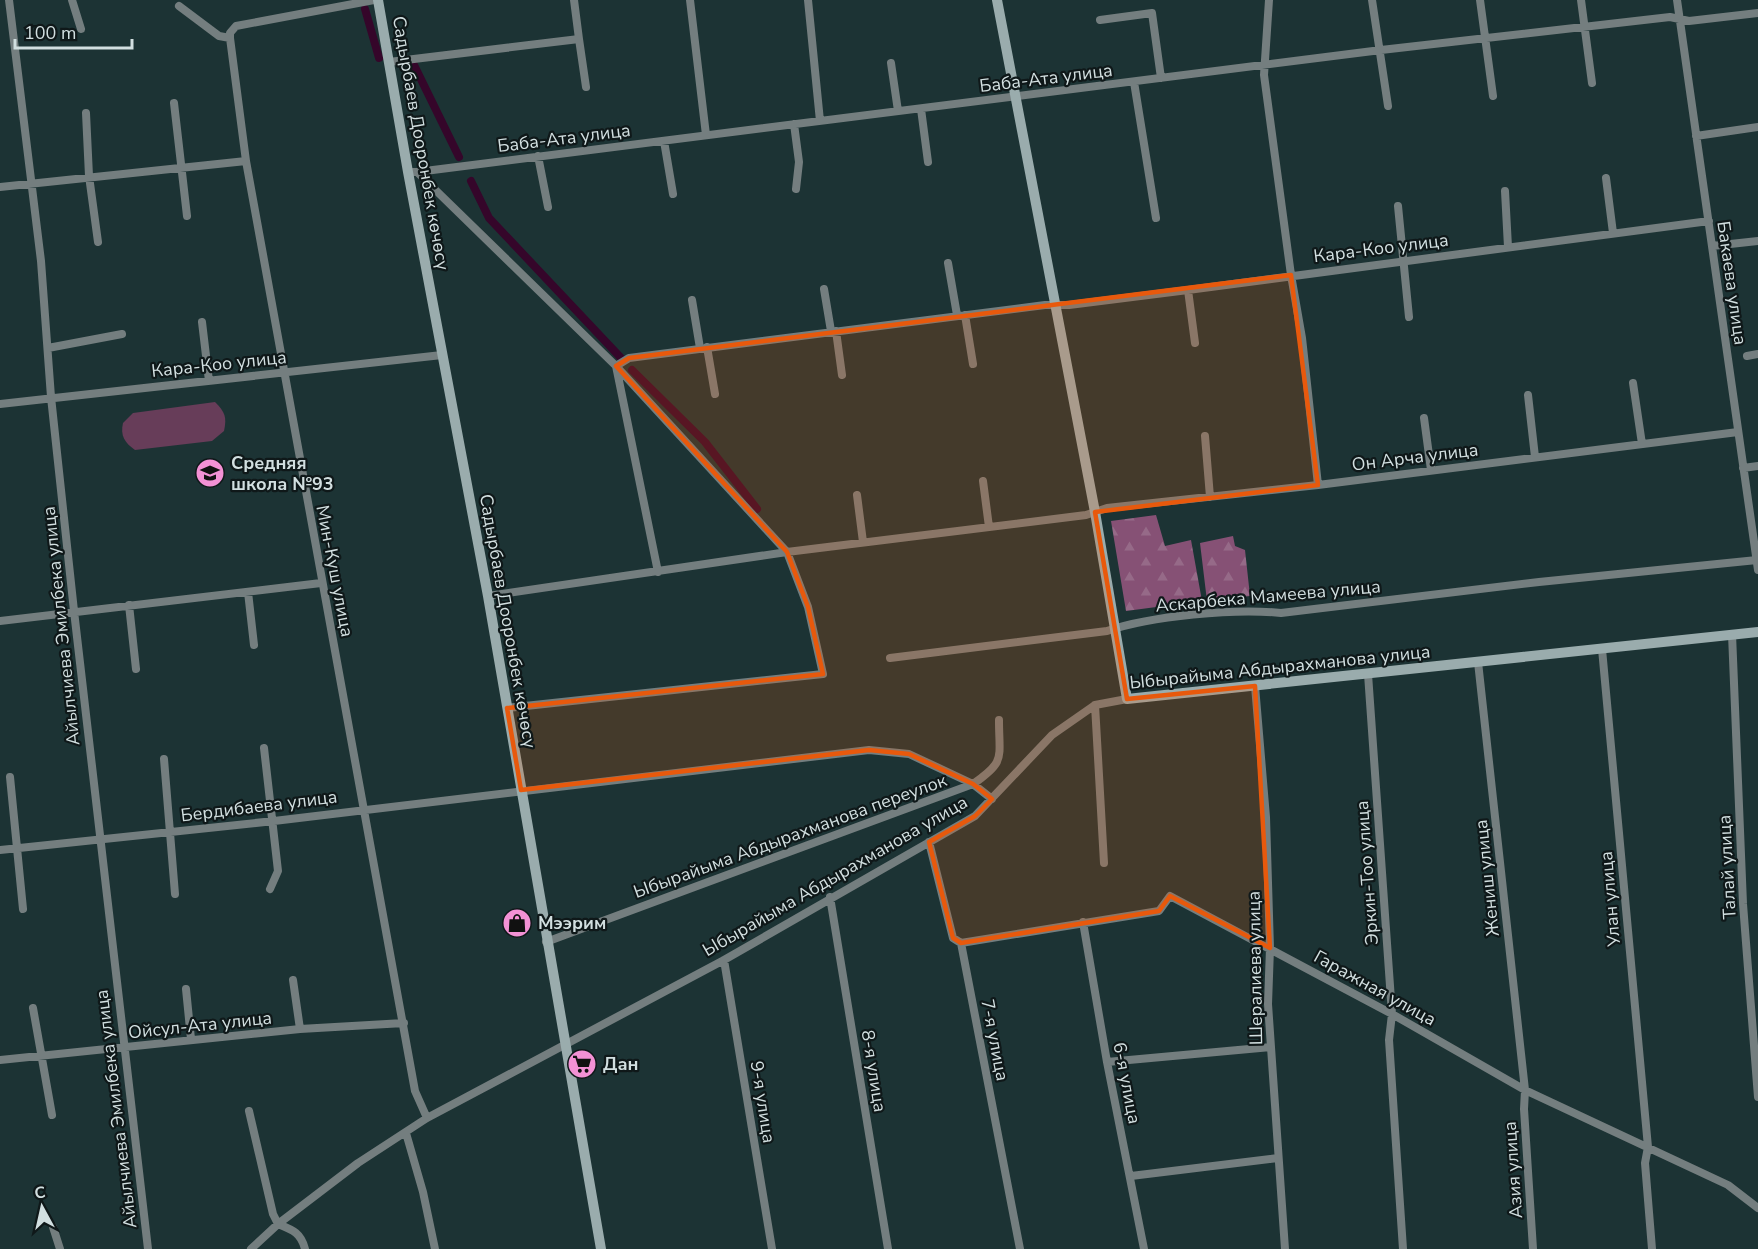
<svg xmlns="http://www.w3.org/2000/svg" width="1758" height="1249" viewBox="0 0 1758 1249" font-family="'Nunito Sans',sans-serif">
  <defs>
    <pattern id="forest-firs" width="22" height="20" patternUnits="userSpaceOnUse" patternTransform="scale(1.5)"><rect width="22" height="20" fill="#865175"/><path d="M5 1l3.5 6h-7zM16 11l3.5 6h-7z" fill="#966a88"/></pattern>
  </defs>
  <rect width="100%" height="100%" fill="#1c3334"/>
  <path fill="url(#forest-firs)" d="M1156,515L1165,546L1191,540L1202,601L1126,611L1111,521Z
    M1233,536L1235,546L1245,550L1250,596L1207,601L1200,543Z"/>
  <path fill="#673d59" d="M215,402C225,412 227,417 224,431L212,441L135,450C125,443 120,436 123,423L133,413Z"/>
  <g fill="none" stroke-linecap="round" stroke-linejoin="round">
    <path stroke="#35062a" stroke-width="8" d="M365,9L379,58
      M414,65L459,157
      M471,181L489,218L622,359
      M632,370L705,442L757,509"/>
    <path stroke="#747e7f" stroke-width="8" d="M9,0L41,261L51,397L74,611L148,1249
      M72,0L81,29
      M374,0L236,26L230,33V38L246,161L415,1091L427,1118
      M690,0L706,135
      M808,0L820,121
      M1269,0L1264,75L1291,275L1302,338L1318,485
      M1372,0L1388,106
      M1480,0L1493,96
      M1581,0L1592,83
      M1677,0L1758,570
      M179,6L219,36L230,38
      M1100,20L1152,13L1161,78
      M579,39L586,87
      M389,62L579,39L574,0
      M891,63L898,111
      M1134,82L1156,218
      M174,103L187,216
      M921,109L928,162
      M86,113L89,176L98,242
      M794,124L799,162L796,189
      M1696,136L1758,127
      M664,141L673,194
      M538,156L548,207
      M413,172H417L616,366L787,552L808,607L823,674L507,708
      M417,172L1381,50L1670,17L1689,21L1758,13
      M1606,178L1613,233
      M0,187L246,161
      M1505,191L1508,247
      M1398,206L1409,317
      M1712,246L1758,241
      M948,263L957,315
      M824,289L831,331
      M1188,290L1195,343
      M692,300L700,348
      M965,315L973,364
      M202,322L209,381
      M836,331L842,375
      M707,347L715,394
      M48,348L122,334
      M1747,356L1758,354
      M1633,383L1642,444
      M1528,395L1535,457
      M0,404L442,355
      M1424,418L1431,470
      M1205,436L1210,497
      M1743,468L1758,466
      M983,481L989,527
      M857,495L863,542
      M658,572L616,366L629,358L1045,305H1069L1188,290L1709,221
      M248,592L254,645
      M488,596L787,552L1086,515L1107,508L1318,485L1738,432
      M129,605L136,669
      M0,621L321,583
      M1732,634L1743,904L1758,1097
      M1602,649L1648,1147L1645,1163L1652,1249
      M890,658L1107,631C1151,616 1235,608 1281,613L1539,582L1757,560
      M1478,662L1525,1090L1524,1109L1533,1249
      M1368,674L1392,1014L1389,1040L1403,1249
      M1255,686L1266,817L1270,948L1268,1004L1285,1249
      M1095,705L1104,863
      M264,748L278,871L270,889
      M164,759L175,894
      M10,777L23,909
      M929,842L953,938L961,943L1020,1249
      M0,850L274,821L869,750L909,754L973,784L992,799
      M830,897L888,1249
      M1083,922L1107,1062L1144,1249
      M546,942L973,784C1006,761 999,759 999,720
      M961,943L1159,911L1170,896L1392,1014L1525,1090L1728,1185L1758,1208
      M724,960L772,1249
      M293,980L300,1029
      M186,989L191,1039
      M33,1008L52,1115
      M0,1060L300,1029L404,1023
      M1107,1062L1271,1047
      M249,1111L273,1214L278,1224C293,1230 301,1233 305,1249
      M406,1133L423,1192L435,1249
      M1131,1176L1278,1158
      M53,1227L60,1249
      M251,1249L278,1224L358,1163L427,1118L724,960L975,816L1052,735L1095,705L1127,699"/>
    <path stroke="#9aacad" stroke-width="10" d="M378,0L408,172L488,596L601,1249
      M997,0L1095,512L1127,699L1758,632"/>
  </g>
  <path fill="#e8590c" fill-opacity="0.2" stroke="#e8590c" stroke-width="4.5" stroke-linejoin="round" d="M1291,275L1318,485L1095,512L1127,699L1255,686L1270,948L1170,896L1159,911L961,943L953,938L929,842L975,816L992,799L973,784L909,754L869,750L521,790L507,708L823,674L808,607L787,552L616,366L629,358Z"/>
  <defs>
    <g id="school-disc" transform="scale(1.5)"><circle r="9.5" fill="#f391d5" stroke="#0f1819"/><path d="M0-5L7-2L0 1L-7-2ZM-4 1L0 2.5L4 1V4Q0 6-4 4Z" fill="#111"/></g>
    <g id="shop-disc" transform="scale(1.5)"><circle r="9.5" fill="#f391d5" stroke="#0f1819"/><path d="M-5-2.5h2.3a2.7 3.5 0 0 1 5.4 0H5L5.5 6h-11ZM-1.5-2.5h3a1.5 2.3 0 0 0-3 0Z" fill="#111"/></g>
    <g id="supermarket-disc" transform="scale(1.5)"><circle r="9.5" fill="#f391d5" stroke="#0f1819"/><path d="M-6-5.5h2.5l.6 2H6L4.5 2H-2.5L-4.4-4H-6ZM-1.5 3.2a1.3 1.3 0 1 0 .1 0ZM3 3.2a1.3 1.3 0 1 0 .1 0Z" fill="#111"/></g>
  </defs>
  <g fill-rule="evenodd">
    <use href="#school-disc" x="210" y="473"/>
    <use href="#shop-disc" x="517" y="923"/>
    <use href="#supermarket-disc" x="582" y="1064"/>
  </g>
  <g text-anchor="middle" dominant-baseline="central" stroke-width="4.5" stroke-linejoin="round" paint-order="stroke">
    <g font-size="18" fill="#d2dfe0" stroke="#0f1819">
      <text transform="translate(1046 78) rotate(-7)">Баба-Ата улица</text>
      <text transform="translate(564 138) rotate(-7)">Баба-Ата улица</text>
      <text transform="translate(421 143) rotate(80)">Садырбаев Дооронбек көчөсү</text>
      <text transform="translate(1381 248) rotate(-7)">Кара-Коо улица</text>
      <text transform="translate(1732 283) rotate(82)">Бакаева улица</text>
      <text transform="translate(219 364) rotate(-6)">Кара-Коо улица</text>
      <text transform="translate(1415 457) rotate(-7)">Он Арча улица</text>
      <text transform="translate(335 571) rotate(79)">Мин-Куш улица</text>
      <text transform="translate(1268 596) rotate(-5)">Аскарбека Мамеева улица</text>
      <text transform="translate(508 621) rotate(80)">Садырбаев Дооронбек көчөсү</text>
      <text transform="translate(61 626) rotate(-96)">Айылчиева Эмилбека улица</text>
      <text transform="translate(1280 667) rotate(-6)">Ыбырайыма Абдырахманова улица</text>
      <text transform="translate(259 806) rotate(-7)">Бердибаева улица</text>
      <text transform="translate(790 836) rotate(-20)">Ыбырайыма Абдырахманова переулок</text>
      <text transform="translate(1727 867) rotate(-93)">Талай улица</text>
      <text transform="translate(1367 873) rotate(-94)">Эркин-Тоо улица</text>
      <text transform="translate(835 876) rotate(-30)">Ыбырайыма Абдырахманова улица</text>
      <text transform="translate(1487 878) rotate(-96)">Жениш улица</text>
      <text transform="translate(1610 899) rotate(-95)">Улан улица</text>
      <text transform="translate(1255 968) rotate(-91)">Шералиева улица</text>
      <text transform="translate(1375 988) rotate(29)">Гаражная улица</text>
      <text transform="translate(200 1025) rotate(-6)">Ойсул-Ата улица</text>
      <text transform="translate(995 1040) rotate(79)">7-я улица</text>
      <text transform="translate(874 1071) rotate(81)">8-я улица</text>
      <text transform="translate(1127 1083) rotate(79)">6-я улица</text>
      <text transform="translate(763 1102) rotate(81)">9-я улица</text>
      <text transform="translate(116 1109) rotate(-97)">Айылчиева Эмилбека улица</text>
      <text transform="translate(1513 1170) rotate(-94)">Азия улица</text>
    </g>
    <g font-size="18" font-weight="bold" fill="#d2dfe0" stroke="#0f1819" text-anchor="start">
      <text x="231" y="463">Средняя<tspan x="231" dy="21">школа №93</tspan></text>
      <text x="538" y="923">Мээрим</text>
      <text x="603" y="1064">Дан</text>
    </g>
  </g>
  <g transform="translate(42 1207) rotate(352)" stroke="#0f1819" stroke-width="4.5" paint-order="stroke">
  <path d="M0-4.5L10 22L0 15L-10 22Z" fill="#d2dfe0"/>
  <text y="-9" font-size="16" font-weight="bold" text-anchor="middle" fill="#d2dfe0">С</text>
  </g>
  <path d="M15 39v9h117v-9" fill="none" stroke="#d2dfe0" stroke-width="3"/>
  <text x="24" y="39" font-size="18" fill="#d2dfe0" stroke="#0f1819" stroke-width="4.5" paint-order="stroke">100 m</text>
</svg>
